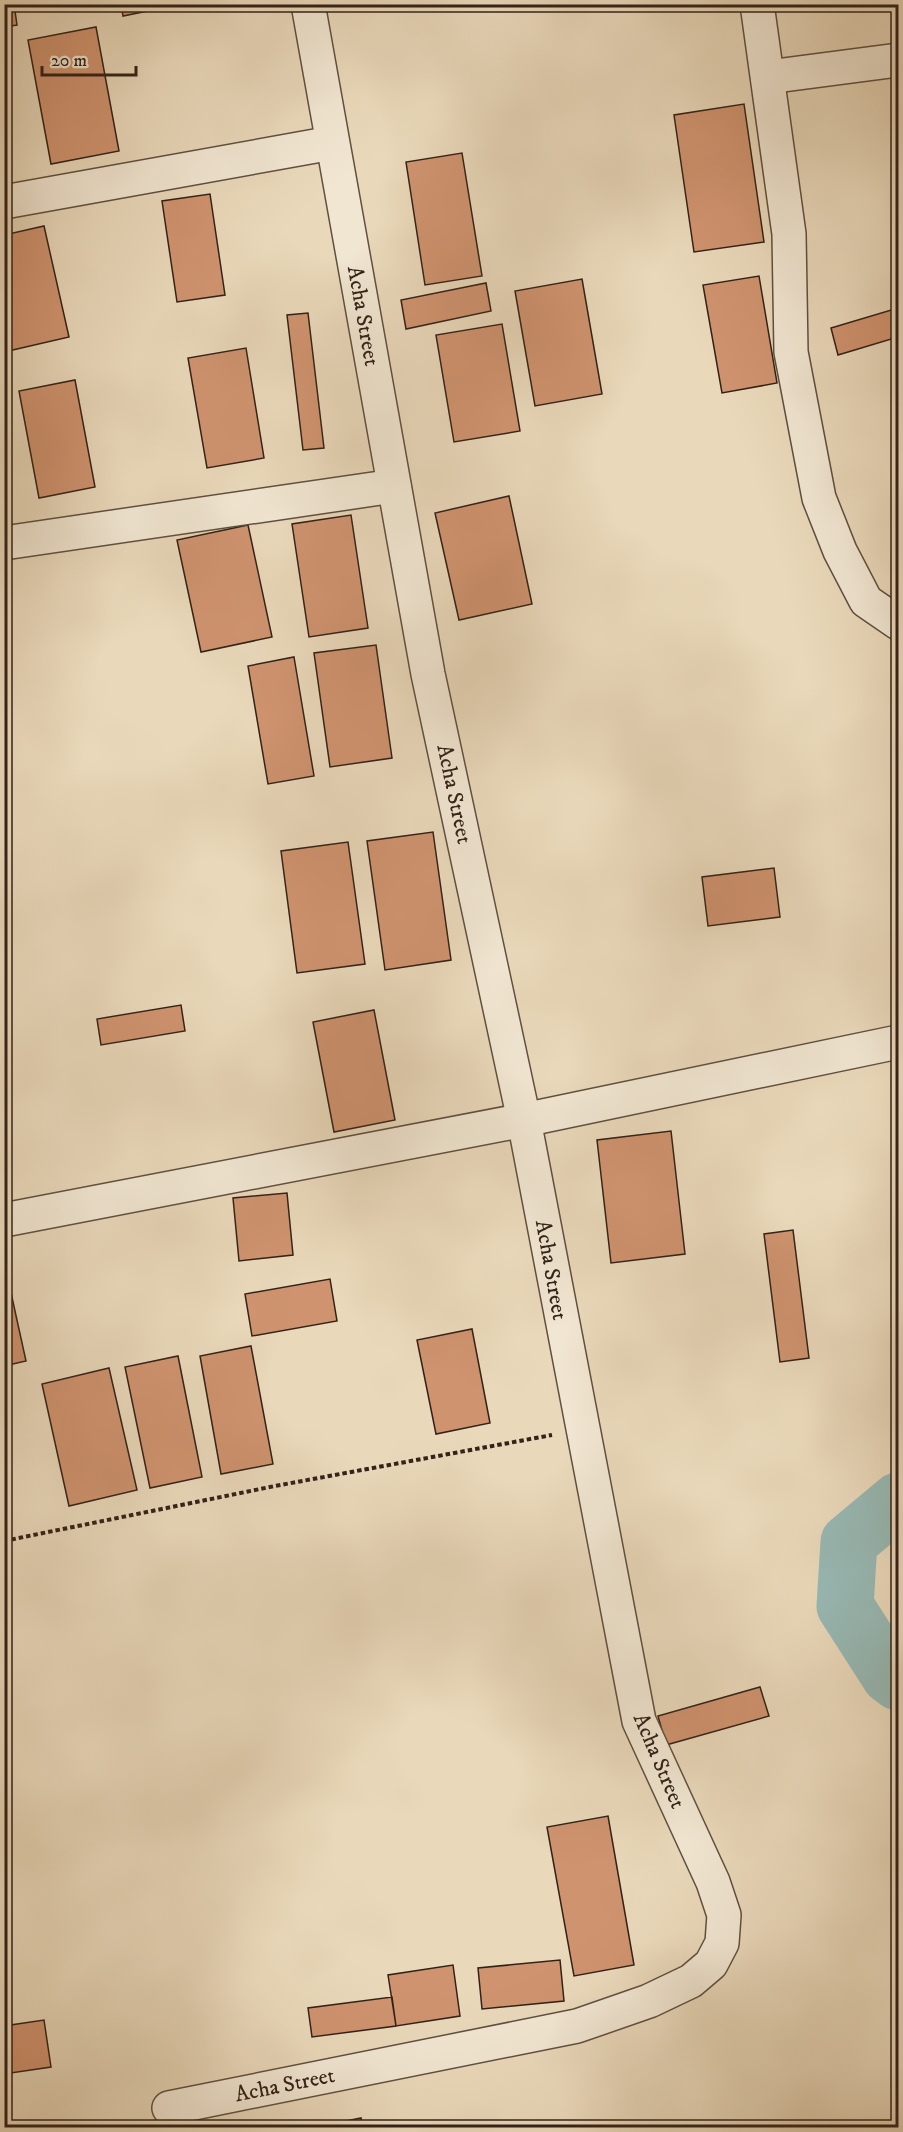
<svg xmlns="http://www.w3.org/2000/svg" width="903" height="2132" viewBox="0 0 903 2132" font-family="'IM FELL DW Pica',serif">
  <rect width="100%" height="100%" fill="#e9d8ba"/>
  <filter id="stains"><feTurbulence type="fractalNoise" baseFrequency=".00333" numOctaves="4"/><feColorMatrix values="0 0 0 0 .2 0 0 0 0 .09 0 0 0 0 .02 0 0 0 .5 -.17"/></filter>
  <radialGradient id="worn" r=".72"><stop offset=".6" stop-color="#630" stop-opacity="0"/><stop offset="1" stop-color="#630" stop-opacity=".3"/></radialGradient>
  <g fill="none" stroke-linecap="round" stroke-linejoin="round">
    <path stroke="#98b9b4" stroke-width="57" d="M898,1501L849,1542L845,1606L890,1676L898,1682"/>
  </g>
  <path fill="#cf936f" stroke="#322218" stroke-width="1.5" d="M4,4H14L17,25L4,27Z
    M121,4H182L123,16Z
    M96,27L119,151L51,164L28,40Z
    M744,104L764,242L694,252L674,115Z
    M462,153L482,276L425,285L406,162Z
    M210,194L225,295L177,302L162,201Z
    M44,226L69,337L4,352V235Z
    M759,276L777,383L722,393L703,285Z
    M582,279L602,394L535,406L515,291Z
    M486,283L491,311L406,329L401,300Z
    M898,308V337L838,355L831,328Z
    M308,313L324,448L303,450L287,315Z
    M502,324L520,431L454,442L436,335Z
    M246,348L264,458L207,468L188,358Z
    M75,380L95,487L39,498L19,391Z
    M509,496L532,604L459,620L435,513Z
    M351,515L368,628L309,637L292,524Z
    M248,525L272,637L201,652L177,540Z
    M376,645L392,758L330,767L314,653Z
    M294,657L314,776L268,784L248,666Z
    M433,832L451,960L385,970L367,841Z
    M348,842L365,964L297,973L281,851Z
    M774,868L780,917L708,926L702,877Z
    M181,1005L185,1031L101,1045L97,1019Z
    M374,1010L395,1120L334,1132L313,1022Z
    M671,1131L685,1254L611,1263L597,1140Z
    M287,1193L293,1255L239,1261L233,1198Z
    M793,1230L809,1358L780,1362L764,1234Z
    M4,1261L26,1361L4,1366Z
    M330,1279L337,1321L252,1336L245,1294Z
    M472,1329L490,1423L436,1434L417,1340Z
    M251,1346L273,1464L221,1474L200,1356Z
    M178,1356L202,1477L150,1488L125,1367Z
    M109,1368L137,1490L69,1506L42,1384Z
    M760,1687L769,1716L666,1745L658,1716Z
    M608,1816L634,1965L574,1976L547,1827Z
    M560,1960L564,2001L482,2009L478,1968Z
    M453,1965L460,2016L396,2026L388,1975Z
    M392,1997L396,2026L312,2037L308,2008Z
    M44,2020L51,2067L4,2074V2026Z
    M361,2118L363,2128H337L336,2123Z"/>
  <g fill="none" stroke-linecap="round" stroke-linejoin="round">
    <g stroke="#605040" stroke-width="36">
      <g id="minor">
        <path d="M757,4L789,234L791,352L819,498L840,551L866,601L898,623"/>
        <path d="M768,77L898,60"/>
        <path d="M4,202L332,143"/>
        <path d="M4,543L394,486"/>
        <path d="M4,1220L524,1120L898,1042"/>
        <path id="s1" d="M169,2108L577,2026L649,2001L691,1981L711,1964L722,1943L724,1915L713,1882L639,1721L524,1120L428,674L308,4"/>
      </g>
    </g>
    <path stroke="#322218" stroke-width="4" stroke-dasharray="4.5 3" stroke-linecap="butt" d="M4,1541L275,1486L552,1435"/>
    <use href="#minor" stroke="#f1e6d2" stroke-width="33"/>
  </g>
  <g text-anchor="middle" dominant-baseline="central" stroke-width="6" stroke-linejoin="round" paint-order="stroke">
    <g font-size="22" fill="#322218" stroke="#f1e6d2">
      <text transform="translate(363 316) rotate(80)">Acha Street</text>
      <text transform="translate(454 794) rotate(78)">Acha Street</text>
      <text transform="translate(551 1270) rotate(80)">Acha Street</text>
      <text transform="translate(659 1761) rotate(67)">Acha Street</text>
      <text stroke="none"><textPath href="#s1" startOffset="118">Acha Street</textPath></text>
    </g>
  </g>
  <rect width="903" height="2132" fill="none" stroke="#e9d8ba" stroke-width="24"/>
  <rect x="6" y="6" width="891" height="2120" fill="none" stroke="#322218" stroke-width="3"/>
  <rect x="12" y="12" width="879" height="2108" fill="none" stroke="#322218" stroke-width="1.5"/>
  <path d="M42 66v9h94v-9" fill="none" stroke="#322218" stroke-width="3"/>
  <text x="51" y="66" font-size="18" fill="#322218" stroke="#f1e6d2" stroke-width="4.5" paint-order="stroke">20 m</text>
  <rect width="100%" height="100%" filter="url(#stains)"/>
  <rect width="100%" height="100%" fill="url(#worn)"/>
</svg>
